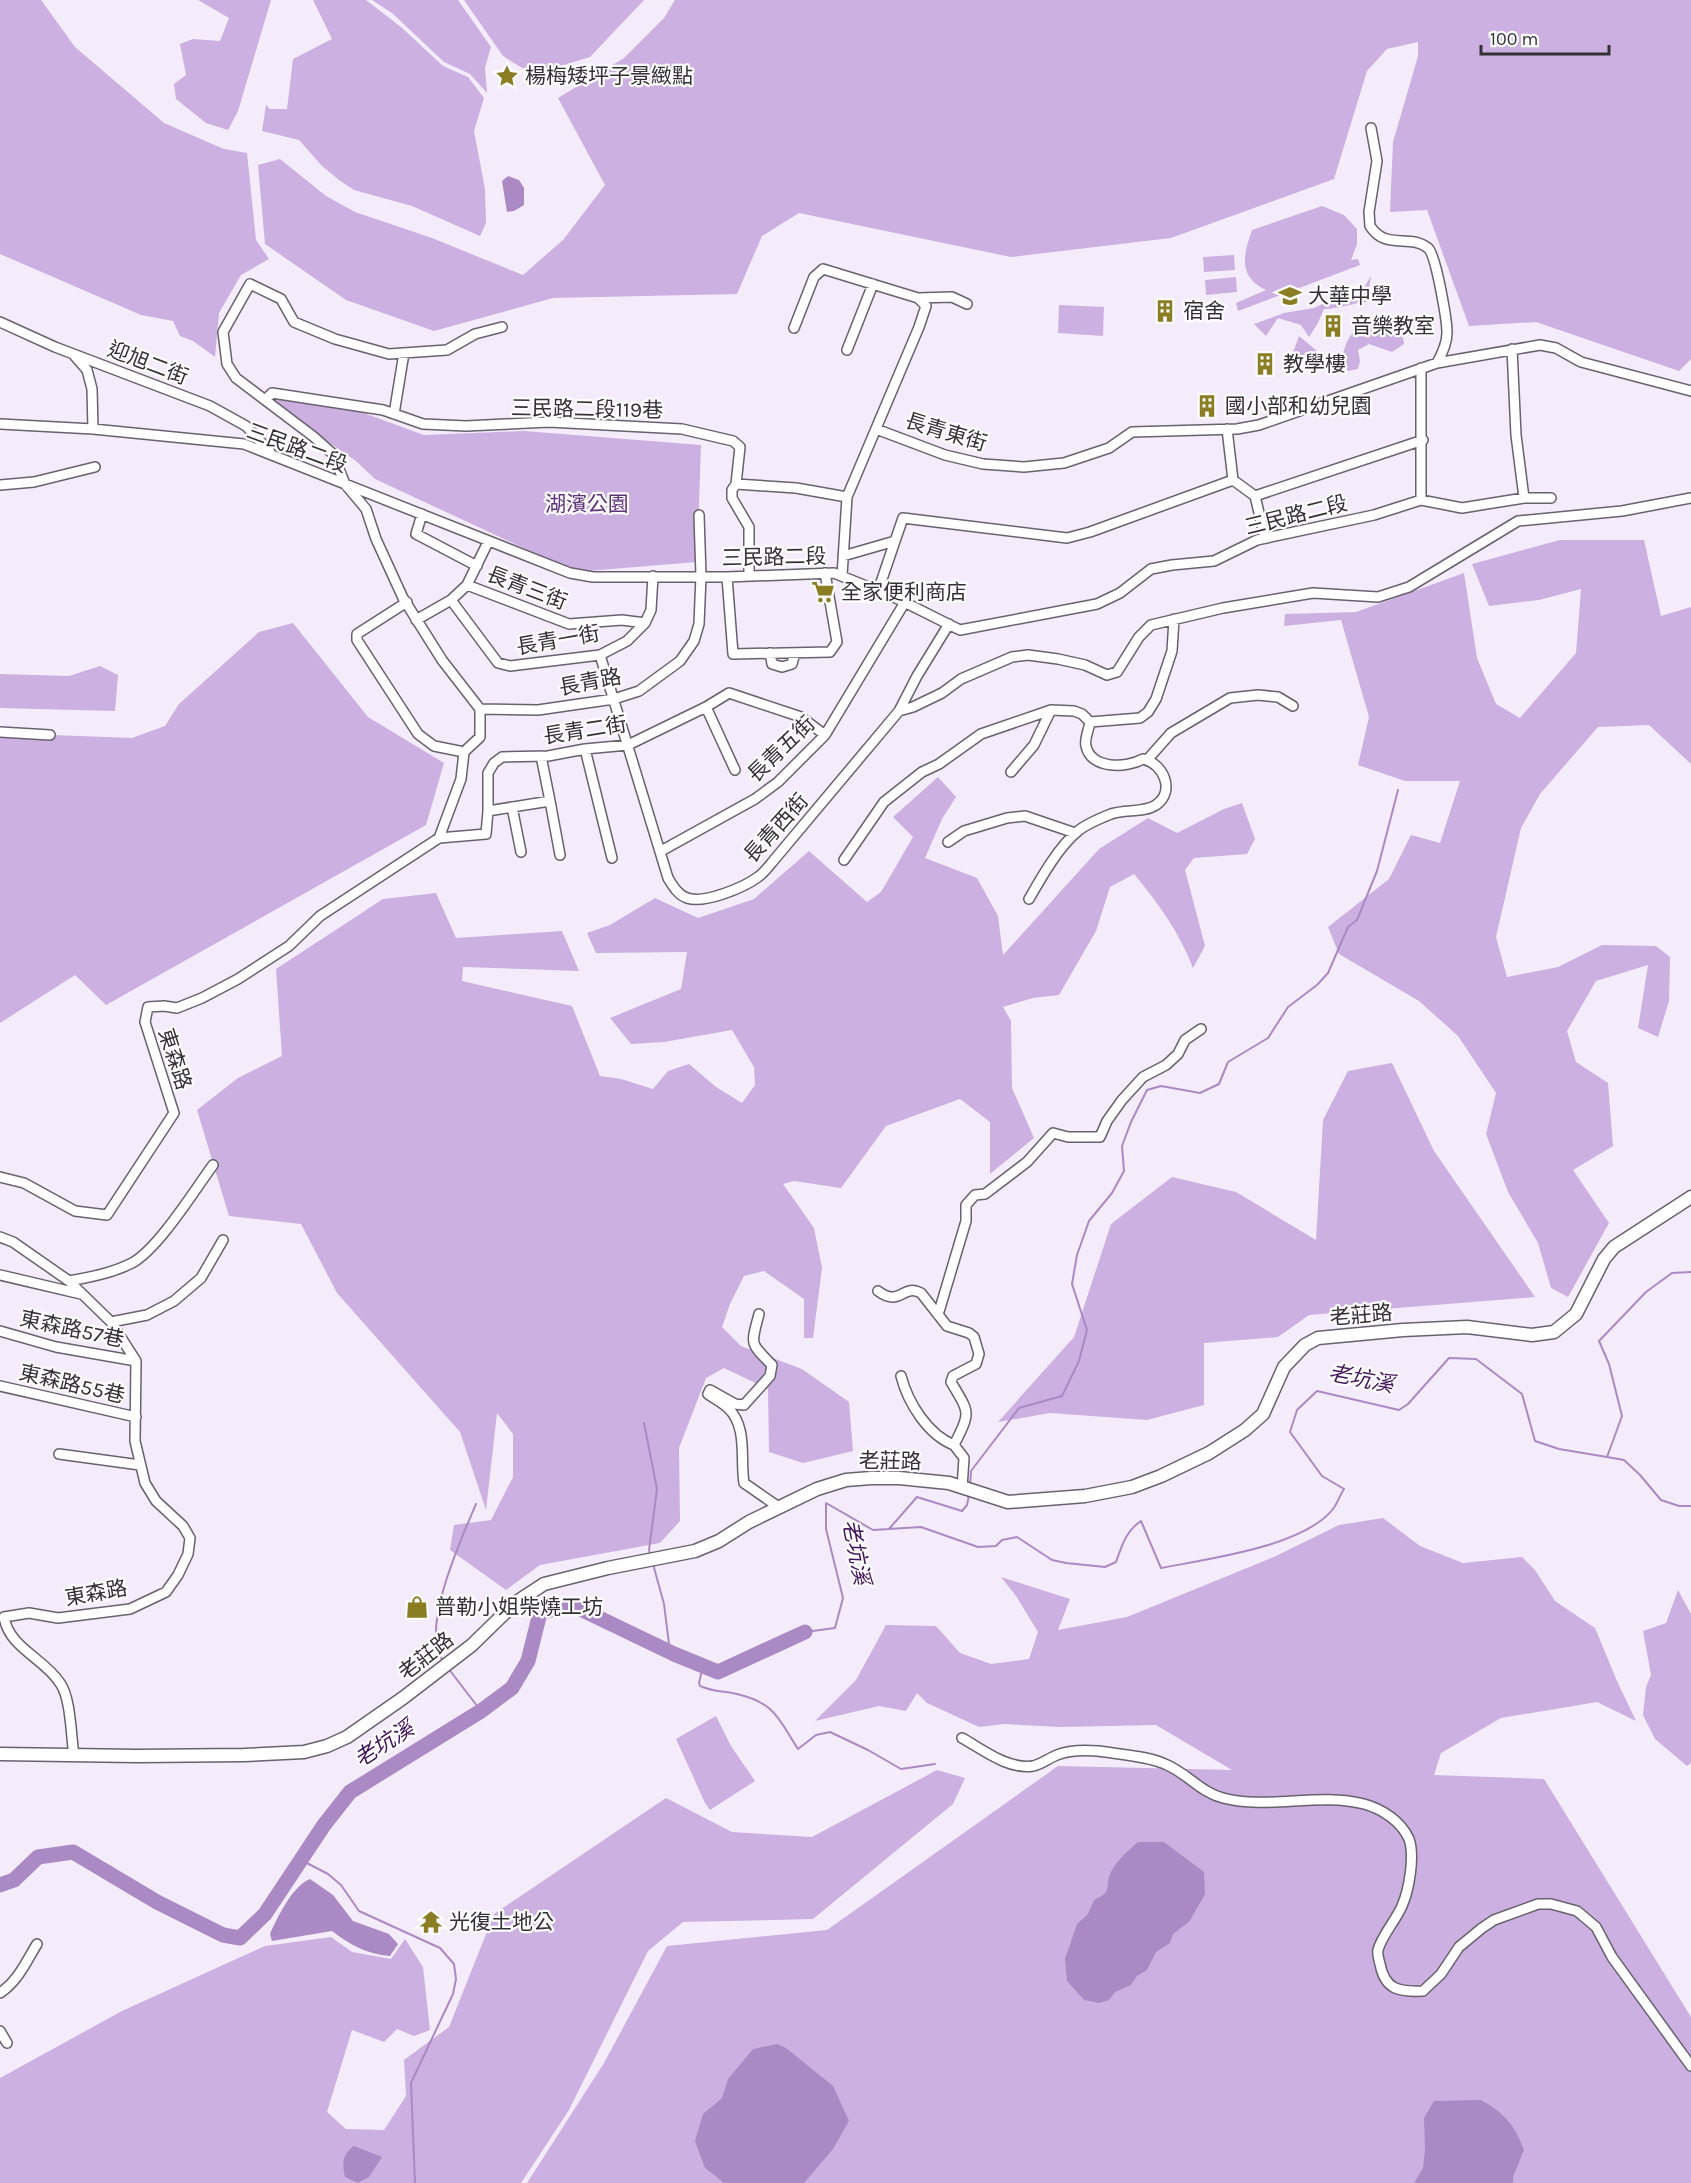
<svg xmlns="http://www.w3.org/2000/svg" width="1691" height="2183" viewBox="0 0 1691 2183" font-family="Karla,'Noto Sans TC',sans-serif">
  <rect width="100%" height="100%" fill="#f4ecfb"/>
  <path fill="#ccb0e1" d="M0,0H41L75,47L164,123L224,149L247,153L256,240L269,259L241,275L219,313L215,357L193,341L180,336L173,321L141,315L0,254Z
    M198,0H271L238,111L228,130L206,123L176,99L174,84L186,75L180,44L193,39L220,41L229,18Z
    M313,0H366L401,27L443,66L468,77L484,98L474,131L485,189L486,223L480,236L412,206L354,190L339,180L322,166L299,140L262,131L266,105L270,109H287L293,59L332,39Z
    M372,0H458L491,47L485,68L487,93L470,74L444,62L392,13Z
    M464,0H644L590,57L551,69L522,68L503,56Z
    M675,0H1691V359L1679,371L1536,322L1469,326L1427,210L1390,212L1393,142L1418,56V42L1387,49L1367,71L1334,179L1171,238L1011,257L799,213L762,236L737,294L553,298L434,331L346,300L265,244L258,165L280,159L326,196L355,212L432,238L523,275L563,240L605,185L558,98L624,58L664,18Z
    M1322,206L1344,215L1357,229V244L1351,260L1358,259L1360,265L1238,311L1236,303L1266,290C1238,277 1243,255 1252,230Z
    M1234,255L1235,270L1204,272L1203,257Z
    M1371,276L1367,302C1351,303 1340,309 1324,309L1318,323L1309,337L1301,325L1278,318L1266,336L1254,324L1284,313L1314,308L1341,295L1360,294Z
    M1236,277L1237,292L1206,295L1205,280Z
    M1059,305L1104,307L1103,336L1058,333Z
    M1371,319C1392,319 1402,321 1404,344L1392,352L1369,344L1358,350L1360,361L1358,369L1348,371L1342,364C1343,343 1352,328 1371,319Z
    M1299,336L1317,351L1313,364L1291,358Z
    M271,397L361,412L424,435L524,431L701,445L697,562L575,572L375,479L356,461L311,430Z
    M1560,540H1644L1661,616L1691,607V764L1649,725L1598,727L1540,794L1521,828L1496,937L1507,977L1558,967L1602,945L1656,946L1670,957L1669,1001L1658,1037L1638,1028L1648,965L1596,981L1567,1031L1576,1062L1608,1083L1613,1146L1573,1170L1609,1223L1568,1297L1551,1288L1538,1243L1508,1192L1486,1134L1496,1093L1458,1036L1419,1001L1339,954L1328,927L1389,879L1411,835L1440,843L1460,781H1405L1358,765L1369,717L1341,620L1284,626L1285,614L1356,612L1464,573L1477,658L1496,704L1520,718L1576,653L1581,589L1539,600L1489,606L1472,564Z
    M293,623L368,717L444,763L426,825L106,1005L75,975L0,1023V733L132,738L165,726L179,704L259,632Z
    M100,666L118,675L115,711L0,708V674L69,676Z
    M938,777L956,797L942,819L925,858L977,878L998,916L1003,955L1099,849L1148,818L1177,833L1224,809L1242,803L1255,839L1247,854L1194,858L1185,870L1205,946L1193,968C1179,932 1159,904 1134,874L1110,887L1096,931L1059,995L1033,998L1003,1007L1011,1021L1012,1088L1034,1138L990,1174V1122L960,1099L886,1126L841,1188L794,1181L783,1184L814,1228L822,1268L813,1338H804V1299L764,1271L744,1276L730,1304L722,1327L741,1346L802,1369L849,1402L853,1451L803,1463L769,1452L768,1389L724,1368L706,1378L679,1448L680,1521L660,1543L540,1565L506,1590L450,1550L454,1525L491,1520L513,1477V1434L497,1413L486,1510L460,1432L337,1293L301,1224L229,1216L197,1110L238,1078L282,1056L276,969L383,899L436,893L456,938L562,931L579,971L463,967L462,981L572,1006L600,1076L621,1079L653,1089L668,1071L689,1064L716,1087L742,1103L755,1085L754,1067L732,1030L664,1042L631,1044L610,1018L681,989L687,952L596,953L587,933L610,925L655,898L698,918L754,899L809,851L867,902L881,892L913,837L893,817Z
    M1392,1063L1434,1151L1535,1297L1309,1315L1278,1337L1204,1343V1405L1147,1420L1050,1413L998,1422L1074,1337L1111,1224L1172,1177L1236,1192L1316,1240L1323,1120L1348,1071Z
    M1383,1518L1420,1546L1463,1563L1522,1557L1535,1570L1555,1601L1595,1628L1617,1681L1636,1721L1597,1702L1501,1718L1441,1753L1434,1775L1544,1779L1691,2017V2183H527L604,2063L667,1946L827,1930L1058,1766L1232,1770L1156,1725L1060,1727L1004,1724L979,1727L927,1703L917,1693L906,1711L879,1706L815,1721L856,1680L886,1625L936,1626L960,1653L991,1664L1029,1659L1038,1632L1016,1596L1001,1577L1070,1599L1058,1630L1127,1617L1276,1556L1339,1525Z
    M1678,1590L1691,1614V1763L1687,1766L1655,1739L1643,1715L1646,1687L1651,1675L1643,1631L1666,1623Z
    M716,1716L731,1746L755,1781L710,1810L705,1803L676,1739Z
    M937,1770L965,1778L953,1804L813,1919L683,1922L648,1951L569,2110L521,2183H0V2078L122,2011L265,1946L331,1937L352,1952L391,1959L405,1939L423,1967L430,2030L414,2036L397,2029L384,2042L352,2030L327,2112L346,2129L384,2130L406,2096L404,2060L449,2027L494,1914L666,1798L732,1832L812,1837Z"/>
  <path fill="#ab89c5" d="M508,176L519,180L524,188V205L514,211L507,212L502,181Z
    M1138,1842H1164L1204,1872L1205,1894L1189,1922L1173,1934L1170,1943L1156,1952L1147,1970L1137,1976L1131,1985L1115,1992L1109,2000L1099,2003L1084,2000L1067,1981L1065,1959L1077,1924L1088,1914L1094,1900C1115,1891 1103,1886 1112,1870C1119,1858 1128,1851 1138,1842Z
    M310,1879L333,1895L353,1921L389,1934L398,1944L390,1956C367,1954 350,1945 332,1931L272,1941L270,1934C277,1918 293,1885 310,1879Z
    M777,2044L786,2048L833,2086L849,2121L833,2149L804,2183H724L705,2168L695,2141L703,2114L722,2098L728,2079L753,2049Z
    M1481,2100C1504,2113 1515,2125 1524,2150L1513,2177V2183H1414L1423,2168L1425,2150L1424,2118L1434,2101Z
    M354,2146L382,2157L369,2177L358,2183L345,2177C342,2164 342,2154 354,2146Z"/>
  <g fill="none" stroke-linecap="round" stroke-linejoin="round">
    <path stroke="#ab89c5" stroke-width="2" d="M644,1423L657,1489L649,1550L651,1556
      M1607,1457L1624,1460L1640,1475L1661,1500L1679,1506H1691
      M970,1486L971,1471L1019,1408L1062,1396L1079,1361L1087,1330L1072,1284L1077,1255L1089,1221L1112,1193L1124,1171L1122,1146L1131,1122L1147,1090L1161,1086L1200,1093L1219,1084L1228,1062L1268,1038L1288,1007L1317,985L1328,973L1348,927L1357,920L1377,871L1398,790
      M889,1529L917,1497L962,1511L967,1505L969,1495
      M653,1564L664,1604L670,1652
      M805,1632L835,1628L843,1598L826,1529V1503L873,1530L921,1527L978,1547L996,1546L1002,1540L1017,1537L1052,1560L1066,1563L1105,1567L1116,1562C1122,1545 1126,1531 1141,1521L1161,1568C1207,1559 1303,1547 1333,1509C1337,1504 1340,1495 1344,1489L1322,1476L1290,1432L1297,1410L1317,1391L1399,1410L1408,1404L1449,1358L1476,1359L1522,1394L1535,1441L1559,1449L1607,1457L1622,1416L1609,1364L1599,1341L1646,1292L1672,1273L1691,1272
      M443,1661C419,1630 462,1537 476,1504
      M703,1666L699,1683L700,1686C713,1692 724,1691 737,1694C775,1703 778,1718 798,1749L816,1735L830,1732L868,1750L901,1769L935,1764
      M448,1668L481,1711
      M301,1860L328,1874L341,1885L359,1911L440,1948L454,1964L456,1979L453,1994L411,2083L415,2183"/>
    <path stroke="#ab89c5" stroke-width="15" d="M0,1885L14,1880L38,1857L73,1852L157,1902L223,1935L240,1938L265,1914L324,1825L350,1792L481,1711L512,1688L528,1661L540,1613L570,1604L674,1654L718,1672L805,1632"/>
    <g stroke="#68616e" stroke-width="12">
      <path id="street" d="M1371,128L1377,161L1369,212L1370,226C1386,251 1409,233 1428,248C1436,255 1447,320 1447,333C1447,343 1442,354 1437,363
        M918,298L952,297L967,304
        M0,322L55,347L210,406L246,426L270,452
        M794,328L814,277L823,269L918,298L926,306L919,327L847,497L842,576
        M1512,349L1516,435L1524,498
        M847,350L873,284
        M73,354L87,370L92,389L93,429
        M265,400L272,393L383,410L423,424L466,426L549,422L682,429L733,441L740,447L736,484L732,490V498L749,527V576
        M394,414L404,353
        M0,424L93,429L244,444L570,573L593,577H727L834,573L898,599L960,630L1097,604L1120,593L1151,569L1172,565L1214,561L1257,540L1374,515L1421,500L1462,508L1524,498H1551
        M876,429L945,455L983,464L1024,467L1064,463L1109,448L1132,432L1237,429L1259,425L1437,363L1540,345L1556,348L1581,362L1691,391
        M1227,429L1233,480L1255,496
        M736,484L796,488L847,497
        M0,485L34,482L95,467
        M1421,500V368
        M422,514L416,534L477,566
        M1265,538L1255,496L1423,440
        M843,556L895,541L903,518L1067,538L1090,532L1233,480
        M727,577L733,654L830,652L837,642L825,573
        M467,585L569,624L622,620L645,623
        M878,591L895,541
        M451,600L498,663L510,666L600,655L627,641L645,623L651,610L653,576
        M407,602L357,634V640L418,734L434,746L464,752
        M416,620L451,600L467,585L488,542
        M770,653L772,664L782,667L792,664L795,653
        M600,655L668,878C673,886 678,895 687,898C704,904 743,888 758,877C764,873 769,866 774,860L899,711L917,676L949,624
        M706,707L729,693L801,717L825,735
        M480,709L538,710L614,699L639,691L680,661L694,641L699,624L701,576L699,515
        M899,711L913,707L942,693L961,679L1012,657L1028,655L1058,659L1085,665L1107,675L1117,672L1139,637L1151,625L1223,608L1313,593L1378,597L1409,587L1518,521L1622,511L1691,498
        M1090,722L1140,718L1148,712L1156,699L1172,651L1174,619
        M0,732L50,735
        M585,749L612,858
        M1147,760L1171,733L1230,698L1258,695L1278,697L1293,706
        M1011,772L1034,745L1051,710
        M550,801L560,855
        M512,807L521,852
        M488,811L550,801L541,756
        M439,838L486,834L488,811V773L494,763L502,757L548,756L585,749L628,745L706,707L735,770
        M948,842L964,831L1007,818L1025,816L1075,833
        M661,851L755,799L778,782L825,735L905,602
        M844,860L884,802L922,772L939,764L981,734L1051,710L1074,711L1082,714L1090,722C1089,729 1084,740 1086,746C1091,770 1127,768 1143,759C1163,763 1176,791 1156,805C1144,813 1125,809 1111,814C1101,818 1086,824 1078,831C1059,846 1041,878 1029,899
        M0,1177L24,1183L75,1211L107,1215L174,1113L145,1022L148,1007L164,1006L177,1008L202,998L238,979L289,946L320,916L439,838L461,779L464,752L480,737V709L442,660L403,598L376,539L366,509L345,484L333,454L314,437L236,378L227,364L223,332L250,284L281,299L294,322L335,339L389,354L447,350L475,334L502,327
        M0,1237L13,1242L69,1281L111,1322L136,1361L135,1441L145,1483L156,1501L183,1526L190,1538L188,1554L178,1575L166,1592L130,1609L58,1618L29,1613L4,1617C9,1648 44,1658 60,1683C71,1698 71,1736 74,1756
        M0,1275L81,1294
        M69,1281C91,1277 112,1273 132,1263C158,1249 194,1191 213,1165
        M878,1291C901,1308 902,1283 921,1293L947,1326L969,1333L974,1337L979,1354L976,1364L953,1376L951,1382C970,1414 971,1411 954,1445L964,1458L962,1488
        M759,1314C751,1345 749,1342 772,1365L770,1376L744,1405L735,1404L710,1390L708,1394C715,1399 723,1403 728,1408C748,1427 740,1459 744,1483L780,1508
        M938,1315L966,1221V1205L975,1195L985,1194L1027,1162L1053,1133L1068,1137H1100L1107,1121L1122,1100L1143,1077L1166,1065L1178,1054L1185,1040L1201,1029
        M111,1322L147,1315L174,1301L201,1278L223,1240
        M0,1331L56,1347L136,1361
        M901,1376C908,1403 928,1435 954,1445
        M0,1386L136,1417
        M59,1454L140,1465
        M962,1738C982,1749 1008,1770 1033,1766C1042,1764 1049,1758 1057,1755C1069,1750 1085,1750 1098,1751C1118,1754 1147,1756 1165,1764C1187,1773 1200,1792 1223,1798C1268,1810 1319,1792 1364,1804C1382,1809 1401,1821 1409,1839C1415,1856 1409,1890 1402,1906C1396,1920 1381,1937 1378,1950C1377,1954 1379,1960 1380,1964C1385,1990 1399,1992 1423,1991L1441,1974L1459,1947L1482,1928L1494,1920L1538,1904H1551L1577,1911L1596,1927L1612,1957L1691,2066
        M0,1993C18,1981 26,1962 37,1944
        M0,2031L7,2043"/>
    </g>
    <g stroke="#68616e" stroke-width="15">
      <path id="secondary" d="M0,1754L137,1756L244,1755L304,1752L327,1746L347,1737L403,1698L472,1645L515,1603L544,1584L608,1568L695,1551L719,1541L749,1522L817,1489L846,1480L871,1478H899L949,1483L1008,1502L1085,1496L1132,1487L1161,1476L1209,1453L1245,1430L1263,1414L1284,1367L1305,1345L1318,1338L1403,1330L1467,1327L1532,1335L1554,1332L1576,1314L1604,1259L1614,1247L1691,1197"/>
    </g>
    <use href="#street" stroke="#fff" stroke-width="9"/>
    <use href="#secondary" stroke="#fff" stroke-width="12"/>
  </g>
  <defs>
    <g id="sight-bare" transform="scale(1.8)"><path d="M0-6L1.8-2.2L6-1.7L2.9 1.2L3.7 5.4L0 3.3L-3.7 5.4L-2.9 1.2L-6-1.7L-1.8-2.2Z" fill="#8b7d23" stroke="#fdfdfd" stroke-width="2.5" paint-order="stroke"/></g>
    <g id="school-bare" transform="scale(1.8)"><path d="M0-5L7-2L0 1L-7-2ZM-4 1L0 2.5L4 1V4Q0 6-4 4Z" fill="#8b7d23" stroke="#fdfdfd" stroke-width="2.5" paint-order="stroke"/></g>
    <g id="building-bare" transform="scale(1.8)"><path d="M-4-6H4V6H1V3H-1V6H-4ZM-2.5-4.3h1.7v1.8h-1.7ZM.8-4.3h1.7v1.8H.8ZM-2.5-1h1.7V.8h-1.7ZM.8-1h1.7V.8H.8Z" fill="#8b7d23" stroke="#fdfdfd" stroke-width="2.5" paint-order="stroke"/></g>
    <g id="supermarket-bare" transform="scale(1.8)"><path d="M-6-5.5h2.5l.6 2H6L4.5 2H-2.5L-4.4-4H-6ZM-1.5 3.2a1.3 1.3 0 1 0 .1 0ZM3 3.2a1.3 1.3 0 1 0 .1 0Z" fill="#8b7d23" stroke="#fdfdfd" stroke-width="2.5" paint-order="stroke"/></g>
    <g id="shop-bare" transform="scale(1.8)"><path d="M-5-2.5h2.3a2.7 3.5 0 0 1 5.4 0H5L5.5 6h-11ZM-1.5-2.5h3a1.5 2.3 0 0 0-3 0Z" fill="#8b7d23" stroke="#fdfdfd" stroke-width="2.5" paint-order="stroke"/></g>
    <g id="temple-bare" transform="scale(1.8)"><path d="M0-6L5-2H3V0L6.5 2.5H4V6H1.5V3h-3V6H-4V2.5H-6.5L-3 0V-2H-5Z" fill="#8b7d23" stroke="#fdfdfd" stroke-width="2.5" paint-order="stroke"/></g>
  </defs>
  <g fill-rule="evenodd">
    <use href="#sight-bare" x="507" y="76"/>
    <use href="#school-bare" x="1290" y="296"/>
    <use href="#building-bare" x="1165" y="311"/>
    <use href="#building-bare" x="1333" y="326"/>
    <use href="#building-bare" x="1265" y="364"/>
    <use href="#building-bare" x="1207" y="406"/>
    <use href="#supermarket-bare" x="823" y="592"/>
    <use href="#shop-bare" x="417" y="1607"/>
    <use href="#temple-bare" x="431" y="1922"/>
  </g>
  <g text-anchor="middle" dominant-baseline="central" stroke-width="4.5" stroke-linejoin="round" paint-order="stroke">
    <g font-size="21" fill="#333036" stroke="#fdfdfd" text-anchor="start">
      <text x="525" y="76">楊梅矮坪子景緻點</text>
      <text x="1308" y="296">大華中學</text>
      <text x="1183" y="311">宿舍</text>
      <text x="1351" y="326">音樂教室</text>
      <text x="1283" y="364">教學樓</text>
      <text x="1225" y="406">國小部和幼兒園</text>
      <text x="841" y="592">全家便利商店</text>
      <text x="435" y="1607">普勒小姐柴燒工坊</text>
      <text x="449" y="1922">光復土地公</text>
    </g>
    <g font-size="21" fill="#333036" stroke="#fdfdfd">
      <text transform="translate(148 363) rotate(21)">迎旭二街</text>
      <text transform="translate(587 409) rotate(1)">三民路二段119巷</text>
      <text transform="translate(946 432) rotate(17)">長青東街</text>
      <text transform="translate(297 448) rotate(20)">三民路二段</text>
      <text transform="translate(1296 515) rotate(-14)">三民路二段</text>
      <text transform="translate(774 557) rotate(-1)">三民路二段</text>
      <text transform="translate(527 588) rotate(21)">長青三街</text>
      <text transform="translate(558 640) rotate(-10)">長青一街</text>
      <text transform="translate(590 682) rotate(-11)">長青路</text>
      <text transform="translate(585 730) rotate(-9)">長青二街</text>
      <text transform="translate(781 749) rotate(-44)">長青五街</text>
      <text transform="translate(776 828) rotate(-48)">長青西街</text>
      <text transform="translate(175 1059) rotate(72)">東森路</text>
      <text transform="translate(1361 1315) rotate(-5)">老莊路</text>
      <text transform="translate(72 1329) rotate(12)">東森路57巷</text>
      <text transform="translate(72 1384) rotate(13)">東森路55巷</text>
      <text transform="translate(890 1461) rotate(1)">老莊路</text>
      <text transform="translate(96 1593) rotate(-10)">東森路</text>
      <text transform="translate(426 1656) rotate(-38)">老莊路</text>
    </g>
    <g font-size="21" fill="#5f337c" stroke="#fdfdfd">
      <text x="587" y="504">湖濱公園</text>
    </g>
    <g font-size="22" font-style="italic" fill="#42145c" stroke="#fdfdfd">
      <text transform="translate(1361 1379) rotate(11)">老坑溪</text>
      <text transform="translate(856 1552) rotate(79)">老坑溪</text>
      <text transform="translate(384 1744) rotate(-33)">老坑溪</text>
    </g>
  </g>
  <path d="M1481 45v9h128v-9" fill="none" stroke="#333036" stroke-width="3"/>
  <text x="1490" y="45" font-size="18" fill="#333036" stroke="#fdfdfd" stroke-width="4.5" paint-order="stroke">100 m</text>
</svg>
